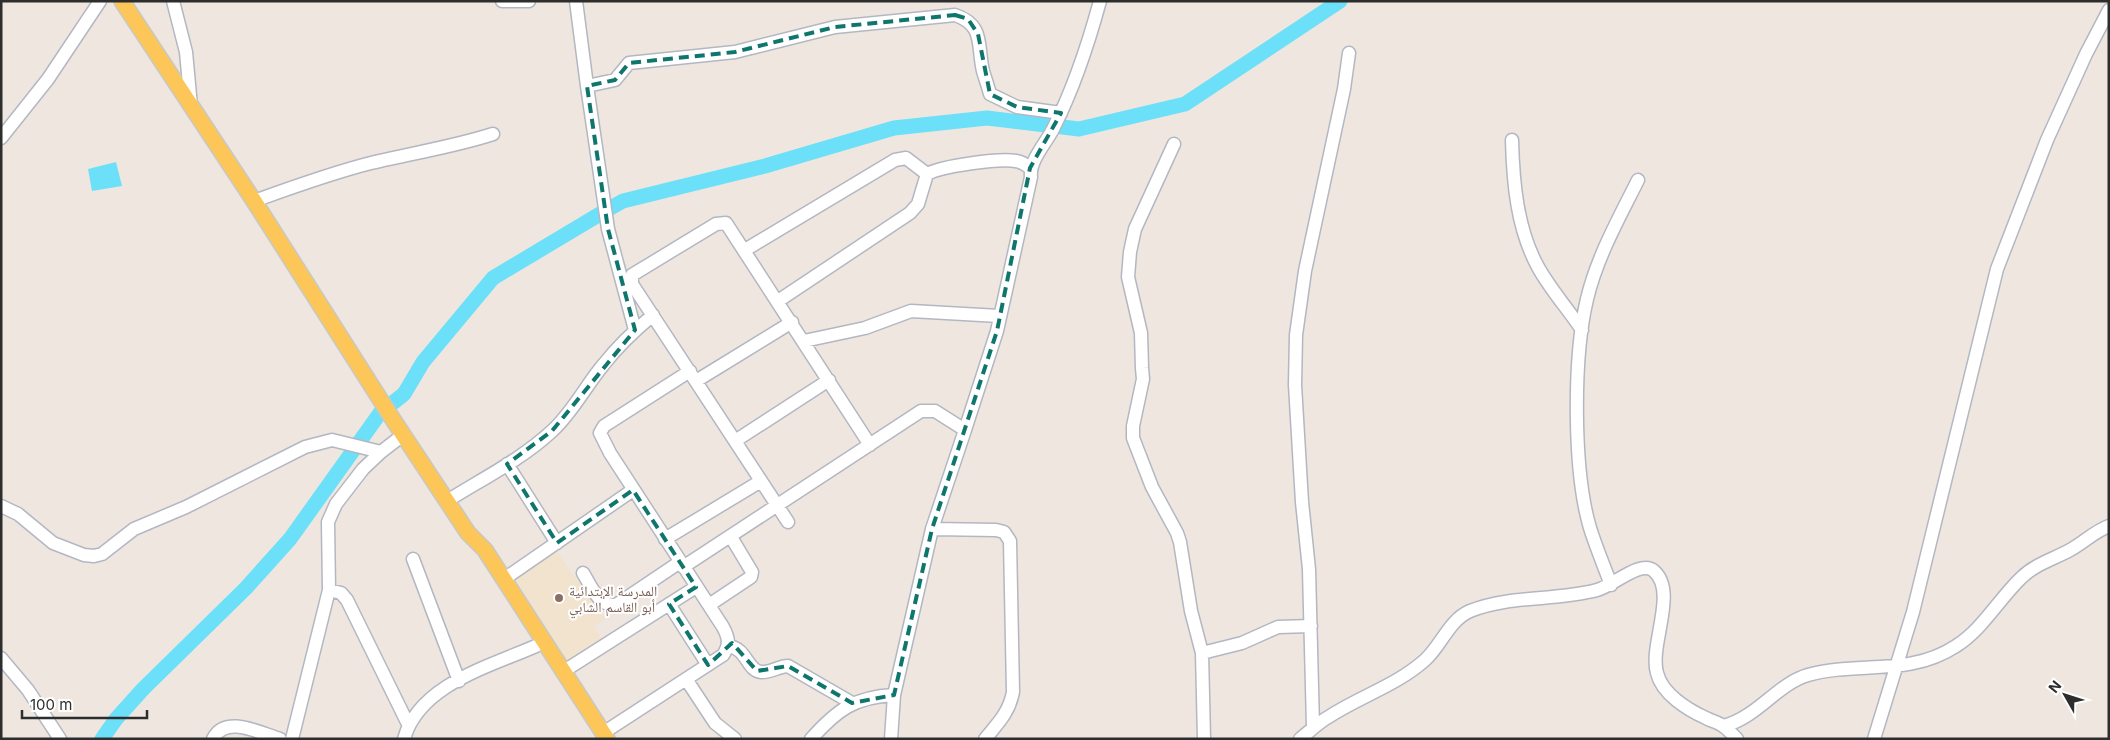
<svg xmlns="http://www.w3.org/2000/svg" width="2110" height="740" viewBox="0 0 2110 740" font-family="Inter,'Noto Naskh Arabic',sans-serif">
  <rect width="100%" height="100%" fill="#efe7df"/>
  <path fill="#f2e3ce" d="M554,548L605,619L594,626L604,643L570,665L514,577Z"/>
  <path fill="#6be0f8" d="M116,162L122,186L92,191L88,169Z"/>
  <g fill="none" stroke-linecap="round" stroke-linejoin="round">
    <path stroke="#6be0f8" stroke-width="15" d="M102,739L116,719L143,689L246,588L290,539L380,413L404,394L423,362L493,278L605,211L623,201L765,166L894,128L987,118L1079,129L1185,104L1340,1"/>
    <g stroke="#b3b7c2" stroke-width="15">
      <path id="minor" d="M173,1L186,52L191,106
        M502,1H529
        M576,1L587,86L615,80L629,63L735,52L835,27L955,15C985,25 977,46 983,71C985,78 988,86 990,94L1017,107L1061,113
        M587,86L608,229L635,330
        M1,138L48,79L100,1
        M1512,140C1513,182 1517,229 1538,267C1550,289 1568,309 1582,330
        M1174,144L1135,229L1130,252L1128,277L1141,333L1142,368L1143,379L1133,426V438L1152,487L1177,533L1180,542L1191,611L1202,653L1204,739
        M254,201C293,187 331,173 371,163C412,153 453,147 493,134
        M745,250L895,160L906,158L927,174
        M778,301L910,213L918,204L927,174C942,166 999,158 1016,161C1022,162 1025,164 1030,168
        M804,341L865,328L911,311L999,316
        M696,381L792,322
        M965,430L997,331L1031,177C1029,161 1046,143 1053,129C1074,88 1088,45 1100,1
        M735,441L829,380
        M507,464L557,543
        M447,501C482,479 522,459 552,431C573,412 586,385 604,364C618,346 635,330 653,315
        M1,506L18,514L53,543L84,555L94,556L102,554L134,529L186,507L305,447L332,440L381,452
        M788,522L632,284V275L716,224L726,223L870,445
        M932,529L996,530L1004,532L1010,541L1013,692C1009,713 998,723 985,739
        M665,539L761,481
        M413,559L459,681
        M683,567L921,411H935L965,430L932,529L894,695L891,739
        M583,573C591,586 598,606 616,605L680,562
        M504,579L633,490
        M1611,585C1604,566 1596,547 1590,528C1573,470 1573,358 1587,299C1597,257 1619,218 1638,180
        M329,590L341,593L347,600L408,724
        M669,604L708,665
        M709,605L751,577L752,572L731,537
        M728,646C747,648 747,671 761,672C770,673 779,666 788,666L852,703
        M1202,653L1242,643L1278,627L1311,626
        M1,658L28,690L60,739
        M564,671L696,587
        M686,679L715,723L735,739
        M1724,726C1759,716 1777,684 1808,675C1857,661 1909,677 1956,646C1982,630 1999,599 2021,578C2035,564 2054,559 2070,550C2083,543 2095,531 2109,526
        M1313,727L1309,569L1302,502L1295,385L1296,335L1305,271L1344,89L1349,53
        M603,733L723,655C730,645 729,638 723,627L610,453L600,433L604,426L690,371
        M213,739C225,714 260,733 280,739
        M292,739L329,590L328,522L336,504L363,469L381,452L403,435
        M404,739C419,685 490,666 536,646
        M811,739C837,710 854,697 894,695
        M1300,739C1310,731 1319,722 1330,716C1361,696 1397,685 1425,660C1441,646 1449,620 1470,611C1510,595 1556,601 1597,590C1613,586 1641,559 1654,571C1678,592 1649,645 1657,673C1662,694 1688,710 1706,718C1711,721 1718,722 1723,726C1728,729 1733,735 1737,739
        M1874,739L1913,612L1997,269L2047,140L2086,54L2109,10"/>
    </g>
    <g stroke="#c8c8c8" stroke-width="18">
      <path id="major" d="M122,1L254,201L392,418L468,533L485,550L607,739"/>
    </g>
    <use href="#minor" stroke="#fff" stroke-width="12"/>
    <use href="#major" stroke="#fcc758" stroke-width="15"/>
  </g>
  <path fill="none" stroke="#0f766e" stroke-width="4" stroke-dasharray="10 6" stroke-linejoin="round" d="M955,15L968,19L978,34L990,94L1017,107L1061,113L1030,168L997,331L932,529L894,695L852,703L788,666L757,671L732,643L708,665L669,604L696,587L633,490L557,543L507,464L552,431L635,330L608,229L587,86L615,80L629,63L735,52L835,27Z"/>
  <circle fill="#8d6e63" stroke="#fff" stroke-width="2" cx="559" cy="598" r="5"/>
  <g text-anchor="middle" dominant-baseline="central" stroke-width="4" stroke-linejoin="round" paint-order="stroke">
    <g font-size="14" fill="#785e54" stroke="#fff" text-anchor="start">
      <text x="569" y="590">المدرسة الإبتدائية<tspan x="569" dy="16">أبو القاسم الشابي</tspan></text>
    </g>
  </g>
  <rect width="2110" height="740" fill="none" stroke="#2d2d2d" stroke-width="5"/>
  <g transform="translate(2065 695) rotate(309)" stroke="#ffffff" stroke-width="4" paint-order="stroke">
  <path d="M0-4L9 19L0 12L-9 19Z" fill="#2d2d2d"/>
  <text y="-8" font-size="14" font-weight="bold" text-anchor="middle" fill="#2d2d2d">N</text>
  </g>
  <path d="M22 710v8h125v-8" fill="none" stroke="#2d2d2d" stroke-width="2.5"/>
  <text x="30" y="710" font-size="15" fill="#2d2d2d" stroke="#ffffff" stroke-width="4" paint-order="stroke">100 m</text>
</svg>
